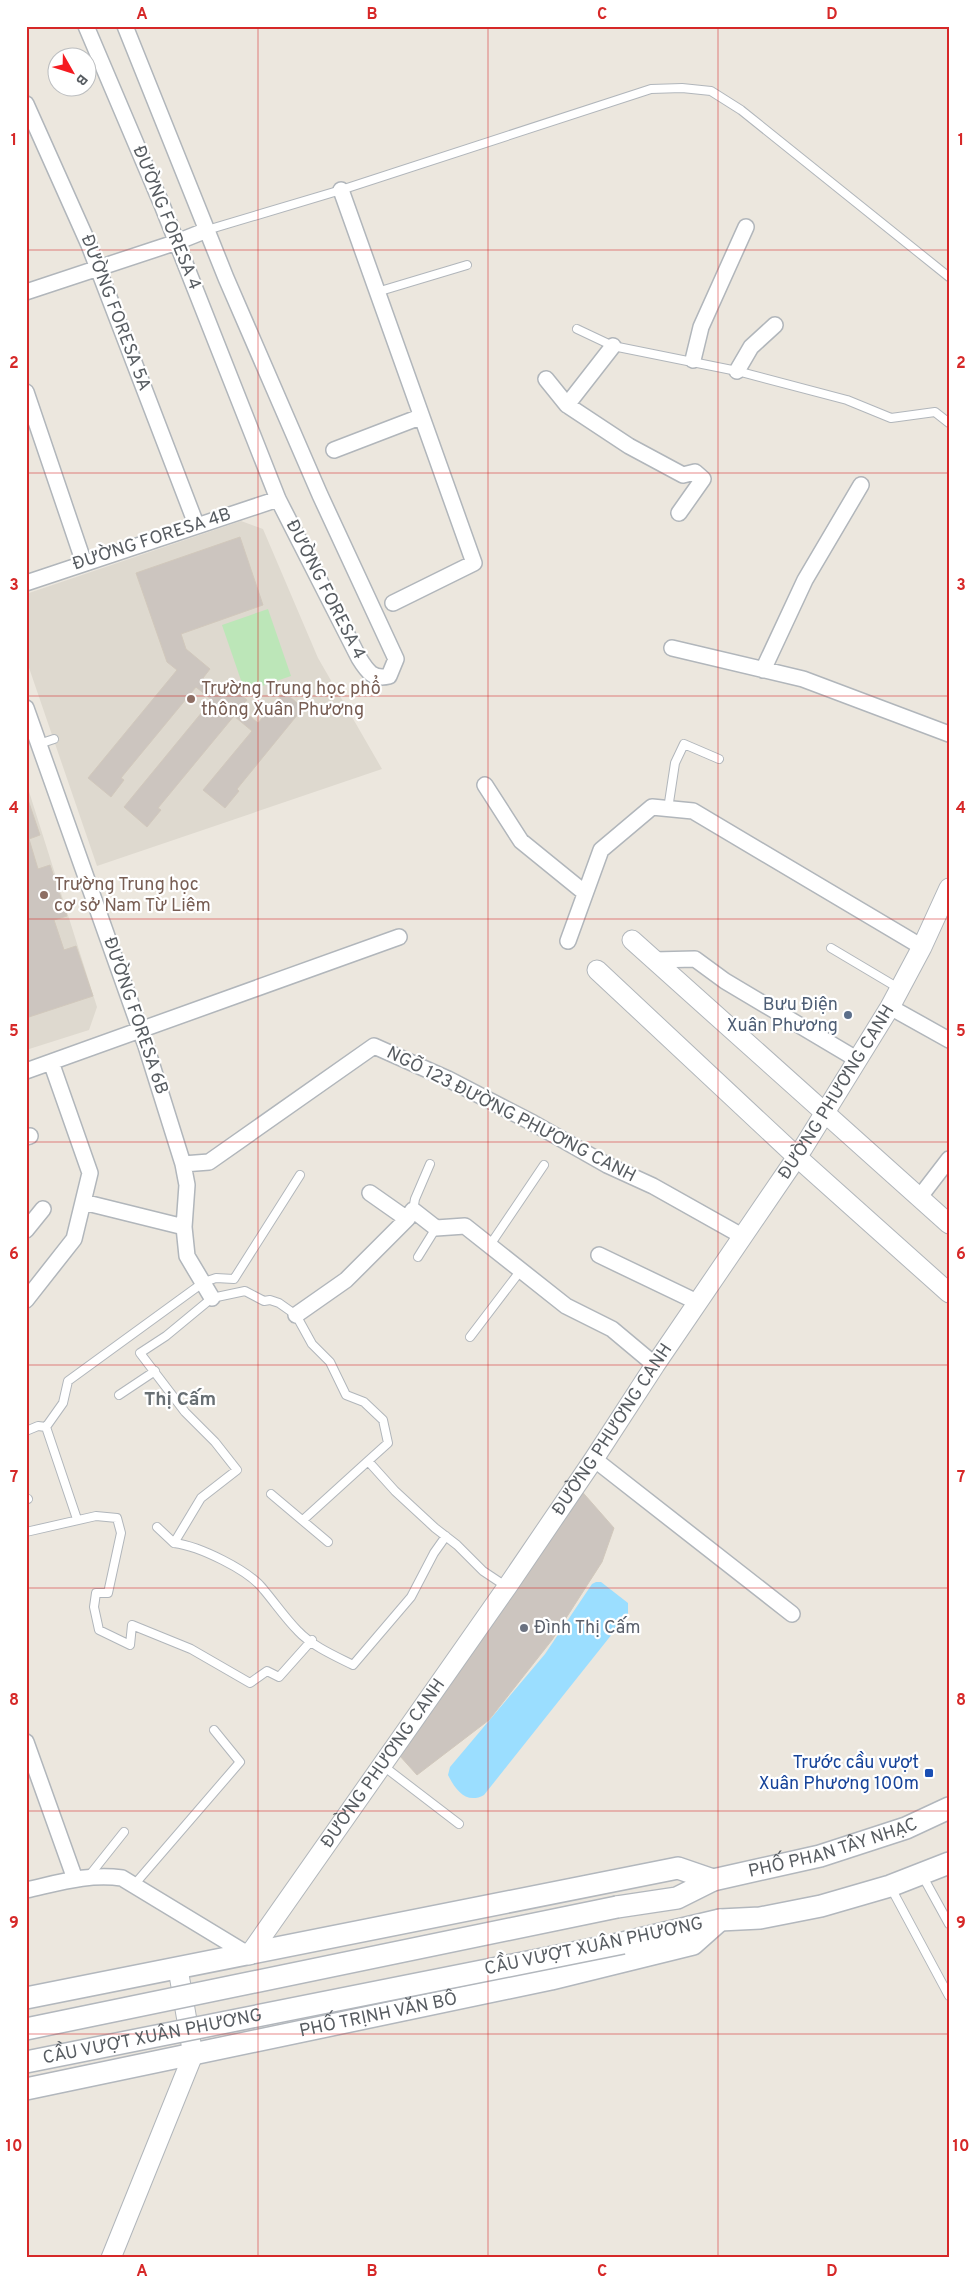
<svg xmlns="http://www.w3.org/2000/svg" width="975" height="2284" viewBox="0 0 975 2284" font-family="Overpass,sans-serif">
  <rect width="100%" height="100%" fill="#ece7de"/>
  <path fill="#ded9cf" d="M241,521L263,529L318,658L382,769L97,866L26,659V594Z
    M26,782L97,1007L89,1030L26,1050Z"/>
  <path fill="#bce6b8" d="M268,609L291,676L245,692L222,625Z"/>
  <path fill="#9bdeff" d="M596,1582H601L628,1603V1614L484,1795C466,1805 455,1789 448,1775L450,1767L545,1654L592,1584Z"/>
  <path fill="#ccc5bf" stroke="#d1c8bc" d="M240,537L263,605L181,634L186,649L210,669L203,678L220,692L227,683L247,700L240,708L258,723L284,692L303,708L237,789L239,791L225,808L203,790L252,731L234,716L158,808L161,810L147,827L124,807L212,700L196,687L121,778L124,780L111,797L88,778L177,670L167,662L136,573Z
    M26,794L40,835L29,839L38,869L50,865L67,916L54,920L64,950L76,946L93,996L26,1018L28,1006L26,1001Z
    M578,1487L614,1528L602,1562L552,1640L489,1720L417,1775L399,1755Z"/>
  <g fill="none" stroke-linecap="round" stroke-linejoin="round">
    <g stroke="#b1b6bb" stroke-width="10">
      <path id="service" d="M207,230L341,190L651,89L682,88L711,91L741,110L949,277
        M377,292L467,265
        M577,329L613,346L737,371L847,400L891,418L935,412L949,423
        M39,744L54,739
        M668,809L675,763L684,744L719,759
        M831,948L900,989
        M413,1210L415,1199L430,1164
        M490,1245L544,1165
        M418,1257L436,1228
        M470,1337L521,1270
        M119,1395L155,1371
        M26,1431L38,1426L46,1427
        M271,1494L328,1542
        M26,1500L28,1499
        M77,1519L46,1427L63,1403L68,1381L204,1282L216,1278L234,1279L300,1175
        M303,1520L368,1461
        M157,1527L174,1543
        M26,1532L96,1516L117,1518L121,1533L108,1593H96L94,1607L99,1630L130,1645L132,1625L191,1649L250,1683L267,1671L279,1677L312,1640
        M174,1543L201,1498L237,1470L215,1442L185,1412L140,1353L166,1336L212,1298L245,1291L264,1301L270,1300L279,1303L296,1315L312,1344L330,1362L346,1395L364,1402L383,1420L388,1443L368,1461L395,1491L435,1528L457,1545L483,1571L507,1587
        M174,1543C199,1546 249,1570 264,1590C275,1603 286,1619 298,1631C312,1646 335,1656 353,1665L411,1597L434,1553L446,1536
        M382,1765L459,1824
        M922,1875L949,1924
        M89,1876L124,1832
        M134,1885L240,1762L214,1730
        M891,1888L949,1996"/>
    </g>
    <g stroke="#b1b6bb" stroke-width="18">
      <path id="minor" d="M86,26L162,205L278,499L359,658C367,671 373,680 389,676L396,659L320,495L226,278L125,26
        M26,104L89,245L196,524
        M341,190L474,563L393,603
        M26,292L177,242L207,230
        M613,346L567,405L629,446L683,475L695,472L703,479L679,513
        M693,360L701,327L746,227
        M737,371L751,347L775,325
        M546,379L567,405
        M26,392L84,563
        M334,450L420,417
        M26,583L278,499
        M672,648L803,679L949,734
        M763,670L805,580L861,485
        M26,708L146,1046L183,1164L187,1185L184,1227L187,1256L212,1298
        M485,785L521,841L585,893
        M568,941L601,850L652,807L693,811L922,947
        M654,960L695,959L725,981L858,1060
        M890,1007L949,1040
        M26,1071L399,937
        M26,1137L30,1136
        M183,1164L209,1162L374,1046L448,1079L533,1123L607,1165L653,1186L742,1236
        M370,1193L407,1219
        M919,1198L949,1159
        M83,1202L184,1227
        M26,1230L43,1209
        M599,1255L697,1302
        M26,1300L74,1239L90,1173L51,1062
        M296,1315L346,1280L407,1219L413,1210L436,1228L465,1226L566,1306L612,1329L655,1365
        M594,1459L792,1614
        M26,1742L75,1879
        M26,1890C58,1883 89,1873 122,1878L249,1955"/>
    </g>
    <g stroke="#b1b6bb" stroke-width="21">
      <g id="tertiary">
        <path d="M632,940L949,1224"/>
        <path d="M597,970L797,1157L949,1293"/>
        <path id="s1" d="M249,1955L507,1587L594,1459L655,1365L803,1148L890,1007L922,947L949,888"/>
        <path d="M111,2258L193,2055L178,1969"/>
      </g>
    </g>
    <g stroke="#b2b7bd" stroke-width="24">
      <g id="secondary">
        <path id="s2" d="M617,1907L677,1898L713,1880L820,1856L906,1828L949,1808"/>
        <path d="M623,1943L720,1920L760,1918L821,1906L890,1886L949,1863"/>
        <path d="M26,1998L678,1868L713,1880"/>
        <path id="s3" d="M26,2089L551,1979L693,1944L720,1920"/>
      </g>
    </g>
    <use href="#service" stroke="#fff" stroke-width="8"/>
    <use href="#minor" stroke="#fff" stroke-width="15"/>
    <use href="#tertiary" stroke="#fff" stroke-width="19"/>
    <use href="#secondary" stroke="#fff" stroke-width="21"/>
    <g stroke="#b2b7bd" stroke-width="24" stroke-linecap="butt">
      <g id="secondary-bridge">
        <path d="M26,2029L617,1907"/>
        <path id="s4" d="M26,2062L623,1943"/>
      </g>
    </g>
    <use href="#secondary-bridge" stroke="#fff" stroke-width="21"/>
  </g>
  <path fill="none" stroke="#d62828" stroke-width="1" stroke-opacity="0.55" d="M258,26V2258M488,26V2258M718,26V2258M26,250H949M26,473H949M26,696H949M26,919H949M26,1142H949M26,1365H949M26,1588H949M26,1811H949M26,2034H949"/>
  <g fill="#8d6e63" stroke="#fff" stroke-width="2">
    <circle cx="191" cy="699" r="5"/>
    <circle cx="44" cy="895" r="5"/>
  </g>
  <circle fill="#5c6f8a" stroke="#fff" stroke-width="2" cx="848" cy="1015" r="5"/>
  <circle fill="#6b7280" stroke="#fff" stroke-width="2" cx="524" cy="1628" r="5"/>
  <rect fill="#1a4fb4" stroke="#fff" stroke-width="2" x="924" y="1768" width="10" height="10" rx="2.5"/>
  <g text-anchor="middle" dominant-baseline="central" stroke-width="4.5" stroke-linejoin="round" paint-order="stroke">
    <g font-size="18" fill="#575c61" stroke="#fff">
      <text transform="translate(166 218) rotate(68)">ĐƯỜNG FORESA 4</text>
      <text transform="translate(115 313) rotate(69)">ĐƯỜNG FORESA 5A</text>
      <text transform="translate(152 540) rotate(-18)">ĐƯỜNG FORESA 4B</text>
      <text transform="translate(325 590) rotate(63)">ĐƯỜNG FORESA 4</text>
      <text transform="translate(135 1016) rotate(71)">ĐƯỜNG FORESA 6B</text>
      <text stroke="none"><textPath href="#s1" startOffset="1044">ĐƯỜNG PHƯƠNG CANH</textPath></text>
      <text transform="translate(511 1115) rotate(27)">NGÕ 123 ĐƯỜNG PHƯƠNG CANH</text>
      <text stroke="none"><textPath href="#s1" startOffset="639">ĐƯỜNG PHƯƠNG CANH</textPath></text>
      <text stroke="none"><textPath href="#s1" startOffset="234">ĐƯỜNG PHƯƠNG CANH</textPath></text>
      <text stroke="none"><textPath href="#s2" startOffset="225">PHỐ PHAN TÂY NHẠC</textPath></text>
      <text transform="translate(594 1947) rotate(-12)">CẦU VƯỢT XUÂN PHƯƠNG</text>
      <text stroke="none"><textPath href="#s3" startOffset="360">PHỐ TRỊNH VĂN BÔ</textPath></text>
      <text stroke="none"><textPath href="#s4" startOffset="129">CẦU VƯỢT XUÂN PHƯƠNG</textPath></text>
    </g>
    <g font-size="18" fill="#785e54" stroke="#fff" text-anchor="start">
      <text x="201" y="689">Trường Trung học phổ<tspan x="201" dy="21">thông Xuân Phương</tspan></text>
      <text x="54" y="885">Trường Trung học<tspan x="54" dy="21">cơ sở Nam Từ Liêm</tspan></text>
    </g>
    <g font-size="18" fill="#4e5e75" stroke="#fff" text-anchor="end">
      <text x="838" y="1005">Bưu Điện<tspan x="838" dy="21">Xuân Phương</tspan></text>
    </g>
    <g font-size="18" fill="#5b616d" stroke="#fff" text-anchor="start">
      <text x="534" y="1628">Đình Thị Cấm</text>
    </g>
    <g font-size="18" fill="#164399" stroke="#fff" text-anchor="end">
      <text x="919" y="1763">Trước cầu vượt<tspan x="919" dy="21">Xuân Phương 100m</tspan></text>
    </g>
    <g font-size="19" font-weight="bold" fill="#686f73" stroke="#fff">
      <text x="180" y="1400">Thị Cấm</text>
    </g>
  </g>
  <rect width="975" height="2284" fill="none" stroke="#ffffff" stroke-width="55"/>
  <g transform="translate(72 72) rotate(129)"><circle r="24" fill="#ffffff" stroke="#bcbec0"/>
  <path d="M0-4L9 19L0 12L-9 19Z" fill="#f51b21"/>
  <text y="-8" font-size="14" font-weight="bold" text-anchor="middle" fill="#575c61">B</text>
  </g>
  <rect x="28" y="28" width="920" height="2228" fill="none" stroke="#d62828" stroke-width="2"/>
  <g font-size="16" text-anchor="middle" font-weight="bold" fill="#d62828">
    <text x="142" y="19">A</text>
    <text x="372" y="19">B</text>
    <text x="602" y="19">C</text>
    <text x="832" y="19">D</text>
    <text x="14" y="145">1</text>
    <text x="961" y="145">1</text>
    <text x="14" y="368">2</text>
    <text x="961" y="368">2</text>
    <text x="14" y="590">3</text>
    <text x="961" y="590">3</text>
    <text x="14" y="813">4</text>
    <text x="961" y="813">4</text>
    <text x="14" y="1036">5</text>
    <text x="961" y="1036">5</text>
    <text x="14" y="1259">6</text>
    <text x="961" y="1259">6</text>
    <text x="14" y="1482">7</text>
    <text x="961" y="1482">7</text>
    <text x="14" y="1705">8</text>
    <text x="961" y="1705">8</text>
    <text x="14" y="1928">9</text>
    <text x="961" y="1928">9</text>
    <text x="14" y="2151">10</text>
    <text x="961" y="2151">10</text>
    <text x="142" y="2276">A</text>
    <text x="372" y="2276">B</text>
    <text x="602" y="2276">C</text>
    <text x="832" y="2276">D</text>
  </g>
</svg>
